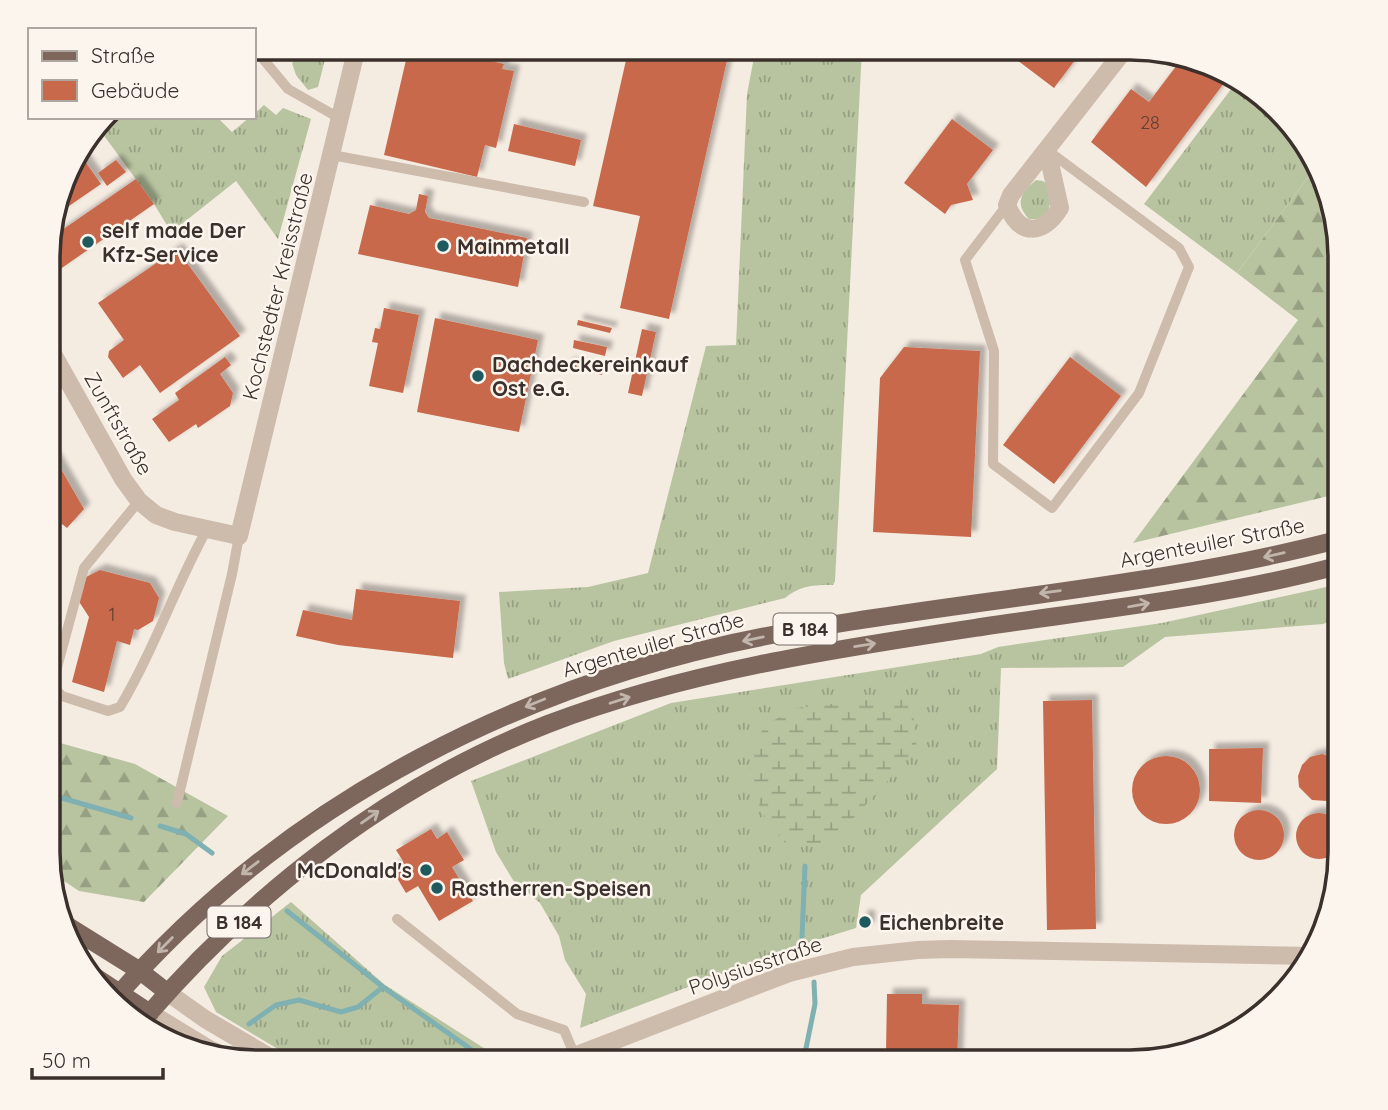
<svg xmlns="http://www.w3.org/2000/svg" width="1388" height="1110" viewBox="0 0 1388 1110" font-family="Quicksand,sans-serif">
  <defs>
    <pattern id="grass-tufts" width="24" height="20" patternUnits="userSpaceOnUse" patternTransform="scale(1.75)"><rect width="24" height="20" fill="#b8c4a0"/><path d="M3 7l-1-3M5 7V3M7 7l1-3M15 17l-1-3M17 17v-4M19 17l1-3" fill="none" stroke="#97a083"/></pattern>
    <pattern id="forest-firs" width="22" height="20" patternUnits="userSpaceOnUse" patternTransform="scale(1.75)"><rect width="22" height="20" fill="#b8c4a0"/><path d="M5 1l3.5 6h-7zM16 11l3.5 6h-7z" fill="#97a083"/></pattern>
    <pattern id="wetland-marsh" width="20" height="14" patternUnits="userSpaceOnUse" patternTransform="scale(1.75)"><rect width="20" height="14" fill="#b8c4a0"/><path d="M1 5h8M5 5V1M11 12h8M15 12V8" fill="none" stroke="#97a083"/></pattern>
    <filter id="shadow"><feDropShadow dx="6" dy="-6" stdDeviation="2" flood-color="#0004"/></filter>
  </defs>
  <rect width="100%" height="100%" fill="#f4ebe1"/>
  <path fill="url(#grass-tufts)" d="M309,47H328L318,87L308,90L296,75L292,63Z
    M756,47L862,48L835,581L833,585C814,585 801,585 785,598L614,641L508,679L504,663L499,592L588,587L648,573L706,346L736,345L747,94Z
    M1238,80L1269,100L1318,164L1237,273L1144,204Z
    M264,105L276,115L283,108L311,119L278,239L236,181L183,223L189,232L176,240L154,204L97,126L104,117H217L232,132L250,117H254V114Z
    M1036,180L1043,181L1050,187L1051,201L1047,214L1037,219H1029C1014,203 1021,193 1036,180Z
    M1340,584V618L1323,624L1165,637L1123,667L1001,668L997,769L861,895L856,928L785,950L580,1028L586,994L565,960L559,936L540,903L513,880L496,852L471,781L671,703L981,654L998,647L1162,623Z
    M291,902L385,985L501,1059L495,1062H306L283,1052L216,1012L204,987L222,956Z"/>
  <path fill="url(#forest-firs)" d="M1318,164L1341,257V277L1329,292L1341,304V493L1133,543L1298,320L1237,273Z
    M48,728L53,741L135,764L228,816L144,902L79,891L49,871L48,866Z"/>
  <path fill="url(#wetland-marsh)" d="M911,695L917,749L848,824L818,846H788L768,823L750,786L751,751L765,725L797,708Z"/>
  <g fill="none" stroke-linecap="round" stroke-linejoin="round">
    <path stroke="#7fb0b2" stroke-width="5" d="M48,794L131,818
      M160,826L186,834L212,853
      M287,911L383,987L486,1060
      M802,937L805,866
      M249,1024L276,1005L299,1000L341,1012L358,1007L383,987
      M803,1063L815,1004L814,982"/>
  </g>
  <path fill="#c8694b" filter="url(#shadow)" d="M409,47H431L504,64L502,69L514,71L496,148L485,145L477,177L384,155Z
    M629,47H730L669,319L620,308L640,216L593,206Z
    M1026,48H1084L1054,88L1017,60Z
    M1183,57L1210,63L1230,75L1146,187L1091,142L1131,89L1149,102Z
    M952,119L993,150L967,184L973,200L951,205L945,214L904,183Z
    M514,124L581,140L575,166L508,151Z
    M77,150L101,184L53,217L75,153Z
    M116,160L126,172L107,186L98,173Z
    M136,179L154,204L56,272L49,262V239Z
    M419,194L428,196L425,212L429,218L527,238L518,287L358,254L370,205L409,214L416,210Z
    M177,249L240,336L160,393L140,365L123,378L108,357L109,351L124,340L98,303Z
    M384,308L419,315L403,393L369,386L378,343L372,342L375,328L380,329Z
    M435,318L538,340L519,432L417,412Z
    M578,320L612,328L610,333L577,325Z
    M642,329L656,332L642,396L628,393Z
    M574,340L607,347L605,356L573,348Z
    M904,347L980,351L971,537L873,532L880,378Z
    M225,357L231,365L220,374L233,393L230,406L198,428L196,424L169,442L152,419L179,400L175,393Z
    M1070,357L1121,396L1054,484L1003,445Z
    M568,363L603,371L602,375L567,367Z
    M54,457L84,509L67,528L62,524L48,535L49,464Z
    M100,570L150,583L159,598L153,621L138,630L134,629L130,645L117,641L104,692L72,682L89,617L78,600L84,578Z
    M356,589L460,601L453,658L338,645L296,636L303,610L352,620Z
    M1092,700L1096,929L1047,930L1043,701Z
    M1263,748L1261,803L1209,801V749Z
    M1322,754L1332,757L1340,764V792L1327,801L1312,800L1299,787L1298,776L1302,765L1310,757Z
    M1132 790a34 34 0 1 1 68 0a34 34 0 1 1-68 0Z
    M1234 835a25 25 0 1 1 50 0a25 25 0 1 1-50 0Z
    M1296 836a23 23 0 1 1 46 0a23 23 0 1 1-46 0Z
    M431,829L437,839L447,832L464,860L452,867L473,901L439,921L418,886L406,893L391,868L403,861L396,850Z
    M862,916H869V928L861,927Z
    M887,994H922V1004L959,1005L957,1063H920L921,1053L886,1052Z"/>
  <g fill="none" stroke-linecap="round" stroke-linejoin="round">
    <path stroke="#cdbbac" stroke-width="10" d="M254,48L288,89L341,119
      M332,155L584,202
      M1007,205L965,260L994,351L993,464L1052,508L1139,393L1189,267L1179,248L1047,150
      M139,501L84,568L52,686L62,696L108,711L120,707C154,650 175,587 207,529
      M177,803L232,574L239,536
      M397,919L517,1014L564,1030L575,1056"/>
    <path stroke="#cdbbac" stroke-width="18" d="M1047,150L1060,208C1043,235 1020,237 1007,205L1011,195L1126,48
      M49,347L123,479L139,501L156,515L175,522L239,536L357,47"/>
    <path stroke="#cdbbac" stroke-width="18" d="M167,992L205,1019L278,1062
      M150,1013L209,1049L234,1060
      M559,1062L789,973L853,957L918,950L950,949L1310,956"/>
    <path stroke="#7d675c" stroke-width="18" d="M63,923L140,971L167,992
      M91,974L150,1013
      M112,1002C286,799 533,676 794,631C975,599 1162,586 1341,539
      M140,1024C250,895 390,785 548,724C687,671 835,649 981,627C1101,609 1223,597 1341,565"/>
  </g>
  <defs><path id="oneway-shaft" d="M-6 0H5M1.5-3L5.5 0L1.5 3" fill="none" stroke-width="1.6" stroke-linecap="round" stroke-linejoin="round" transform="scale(1.75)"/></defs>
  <g stroke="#c2b5ac">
    <use href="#oneway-shaft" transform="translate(1274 555) rotate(167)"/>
    <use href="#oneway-shaft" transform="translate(1050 592) rotate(172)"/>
    <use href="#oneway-shaft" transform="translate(1139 605) rotate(-10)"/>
    <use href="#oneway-shaft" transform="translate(753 639) rotate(168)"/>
    <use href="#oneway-shaft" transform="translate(865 645) rotate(-9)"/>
    <use href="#oneway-shaft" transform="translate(620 700) rotate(-18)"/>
    <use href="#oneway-shaft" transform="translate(535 703) rotate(158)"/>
    <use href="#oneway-shaft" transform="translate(370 817) rotate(-35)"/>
    <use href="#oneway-shaft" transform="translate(250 868) rotate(142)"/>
    <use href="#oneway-shaft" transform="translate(165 945) rotate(135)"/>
  </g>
  <g fill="#1f5a5e" stroke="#fbf5ee" stroke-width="2.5">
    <circle cx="88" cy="242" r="7"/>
    <circle cx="443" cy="246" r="7"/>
    <circle cx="478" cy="376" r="7"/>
    <circle cx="426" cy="870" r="7"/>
    <circle cx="437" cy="888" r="7"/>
    <circle cx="865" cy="922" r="7"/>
  </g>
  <g text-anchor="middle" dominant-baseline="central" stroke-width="5" stroke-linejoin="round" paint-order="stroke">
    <g font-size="18" fill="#5e3e33">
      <text x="1150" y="122">28</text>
      <text x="112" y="614">1</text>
    </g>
    <g fill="#fbf5ee" stroke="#756b66" stroke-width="2">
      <rect x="773.5" y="613.5" width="63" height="31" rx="5"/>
      <rect x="207.5" y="906.5" width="63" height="31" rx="5"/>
    </g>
    <g font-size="19" font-weight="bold" fill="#3b302b">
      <text x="805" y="629">B 184</text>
      <text x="239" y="922">B 184</text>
    </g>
    <g font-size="21" font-weight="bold" fill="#3b302b" stroke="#fbf5ee" text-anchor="start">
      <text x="102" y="230">self made Der<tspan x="102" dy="24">Kfz-Service</tspan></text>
      <text x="457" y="246">Mainmetall</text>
      <text x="492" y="364">Dachdeckereinkauf<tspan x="492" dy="24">Ost e.G.</tspan></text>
      <text x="412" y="870" text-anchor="end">McDonald's</text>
      <text x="451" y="888">Rastherren-Speisen</text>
      <text x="879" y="922">Eichenbreite</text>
    </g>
    <g font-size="21" fill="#3b302b" stroke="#fbf5ee">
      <text transform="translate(277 286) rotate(-76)">Kochstedter Kreisstraße</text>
      <text transform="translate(119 423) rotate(60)">Zunftstraße</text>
      <text transform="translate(1212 542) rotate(-11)">Argenteuiler Straße</text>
      <text transform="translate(653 644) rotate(-16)">Argenteuiler Straße</text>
      <text transform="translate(755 965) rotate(-19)">Polysiusstraße</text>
    </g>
  </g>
  <path d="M0 0H1388V1110H0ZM258 60H1130A198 198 0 0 1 1328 258V852A198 198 0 0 1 1130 1050H258A198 198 0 0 1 60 852V258A198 198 0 0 1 258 60Z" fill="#fbf5ee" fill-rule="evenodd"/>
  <path fill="none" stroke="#3b302b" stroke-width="3.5" d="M258 60H1130A198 198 0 0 1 1328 258V852A198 198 0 0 1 1130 1050H258A198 198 0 0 1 60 852V258A198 198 0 0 1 258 60Z"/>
  <rect x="28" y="28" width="228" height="91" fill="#fbf5ee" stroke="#aea6a0" stroke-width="2"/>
  <rect x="42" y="51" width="35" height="10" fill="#7d675c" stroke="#aea6a0" stroke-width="2"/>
  <text x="91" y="63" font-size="21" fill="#3b302b">Straße</text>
  <rect x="42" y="80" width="35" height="21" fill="#c8694b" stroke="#aea6a0" stroke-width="2"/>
  <text x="91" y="98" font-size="21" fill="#3b302b">Gebäude</text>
  <path d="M32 1068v10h131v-10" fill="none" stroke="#3b302b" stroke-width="3.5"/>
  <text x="42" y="1068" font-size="21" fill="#3b302b" stroke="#fbf5ee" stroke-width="5" paint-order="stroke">50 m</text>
</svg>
